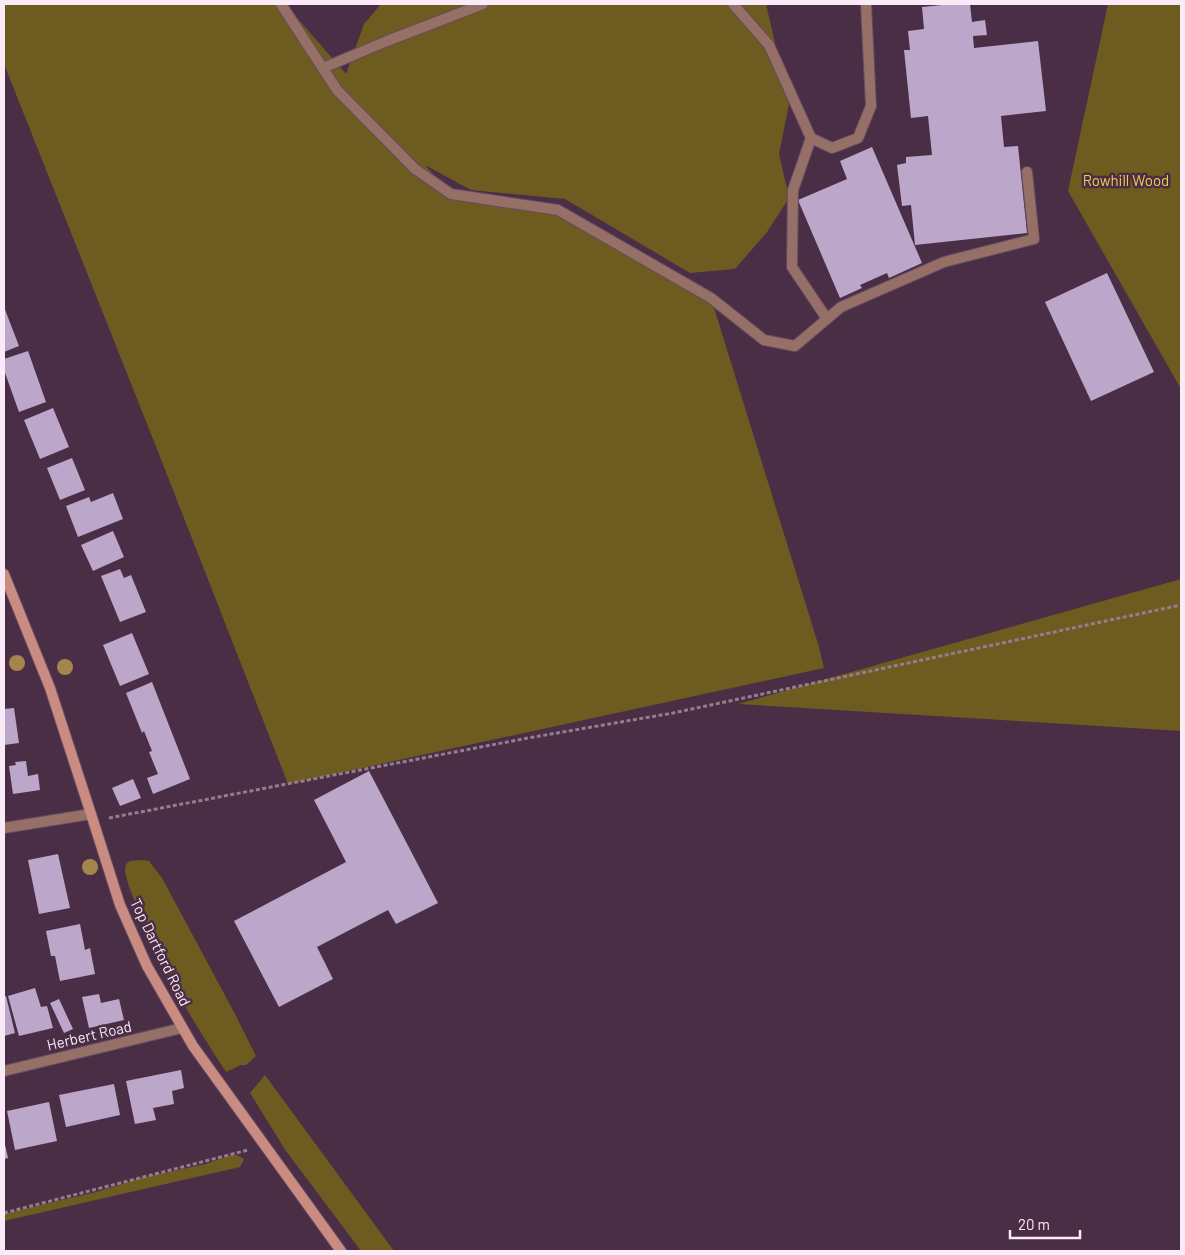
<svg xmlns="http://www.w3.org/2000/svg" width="1185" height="1255" viewBox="0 0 1185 1255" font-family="Barlow,sans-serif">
  <rect width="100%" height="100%" fill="#492e46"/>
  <path fill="#6d5b20" d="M4,4H285L346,74L364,24L381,4H766L789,104L779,154L789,198L767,232L735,269L690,273L565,199L471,190L425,165L451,194L558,210L711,298L819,647L824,668L288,784L155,444L4,64Z
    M1108,4H1181V389L1068,191Z
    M1181,579V731L738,704Z
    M141,860L149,861L162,878L235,1014L256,1056L246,1065H241L226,1072C192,1020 159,966 137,907C133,896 127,884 125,871L126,864L130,861Z
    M265,1075L394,1251H361L286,1151L250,1093Z
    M230,1155H236L243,1158L244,1160L240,1167L4,1221V1214L12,1212L100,1191L140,1178L206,1164Z"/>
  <path fill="#bca7ca" d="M952,4H970L972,22L985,20L987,35L973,36L974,48L1038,41L1046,111L1001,116L1004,147L1018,146L1027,233L915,245L911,205L902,206L897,165L906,163V157L932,155L928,116L911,118L904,50H910L908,31L924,29L922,7Z
    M872,147L922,263L889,278L887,273L860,285L862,288L840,298L798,200L847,179L840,161Z
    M1107,273L1154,372L1091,401L1045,302Z
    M4,307L19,346L4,352Z
    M28,351L46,402L19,412L4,370V359Z
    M53,408L69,447L40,459L24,420Z
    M72,458L85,490L60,500L47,468Z
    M113,493L123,519L78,537L66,506L89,497L91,502Z
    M113,531L124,557L93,571L81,545Z
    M120,569L124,578L131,575L146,612L120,622L101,576Z
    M132,633L149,674L120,686L103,645Z
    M152,682L190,779L153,794L147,778L158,774L149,752L152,751L144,731L142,733L126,693Z
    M14,708L19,743L4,745V709Z
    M26,761L28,776L38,774L40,790L13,794L9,766L16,765L15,762Z
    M369,771L438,903L396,924L388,910L317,947L333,979L279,1007L234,921L346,862L314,800Z
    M133,779L141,798L120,806L112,788Z
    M58,854L70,908L39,914L28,860Z
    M80,924L85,950L90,948L95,974L60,981L55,956H51L46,931Z
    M35,988L41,1007L47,1006L53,1028L19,1036L8,996Z
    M99,994L101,1003L119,999L124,1020L89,1028L82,997Z
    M6,996L15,1033L4,1036V997Z
    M59,999L73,1029L64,1033L50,1003Z
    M181,1070L184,1088L172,1091L174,1104L153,1108L156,1120L135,1124L126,1081Z
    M114,1084L120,1115L66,1127L59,1095Z
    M49,1102L57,1141L15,1150L7,1111Z
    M4,1140L8,1158L4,1159Z"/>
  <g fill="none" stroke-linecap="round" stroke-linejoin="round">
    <g stroke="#654c62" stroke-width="12">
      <path id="service" d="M281,4L337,90L415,169L451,194L558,210L711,298L764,340L795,346L841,307L944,262L1034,239L1027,172
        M733,4L769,45L811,138L832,148L858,138L871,106L866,4
        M323,68L387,41L483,4
        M811,138L793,190L792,267L827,319"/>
    </g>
    <g stroke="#654c62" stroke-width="12">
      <path id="minor" d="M4,828L91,814
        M4,1071L182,1028"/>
    </g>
    <g stroke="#654c62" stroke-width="12">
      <path id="secondary" d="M4,574L50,688L91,814L120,905L147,966L193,1046L341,1251"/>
    </g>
    <path stroke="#937d90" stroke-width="3" stroke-dasharray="4 2.5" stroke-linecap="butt" d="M109,818L528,738L673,713L1181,605
      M4,1213L248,1150"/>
    <use href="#service" stroke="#966f67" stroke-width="10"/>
    <use href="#minor" stroke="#966f67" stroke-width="10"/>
    <use href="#secondary" stroke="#ca8c80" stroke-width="10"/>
  </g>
  <g fill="#a6854d">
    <circle cx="17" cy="663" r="8"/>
    <circle cx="65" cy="667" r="8"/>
    <circle cx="90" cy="867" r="8"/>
  </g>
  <g text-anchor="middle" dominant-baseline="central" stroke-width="5" stroke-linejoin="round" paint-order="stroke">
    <g font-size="15" fill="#f2cc52" stroke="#492e46">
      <text x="1126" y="180">Rowhill Wood</text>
    </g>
    <g font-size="15" fill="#fbeaf8" stroke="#492e46">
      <text transform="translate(161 952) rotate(64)">Top Dartford Road</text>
      <text transform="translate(89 1035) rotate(-13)">Herbert Road</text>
    </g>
  </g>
  <rect width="1185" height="1255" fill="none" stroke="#fbeaf8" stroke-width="10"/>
  <path d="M1010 1230v8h70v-8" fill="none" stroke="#fbeaf8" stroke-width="2.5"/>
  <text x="1018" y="1230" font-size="15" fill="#fbeaf8" stroke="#492e46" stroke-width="4" paint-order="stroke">20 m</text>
</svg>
